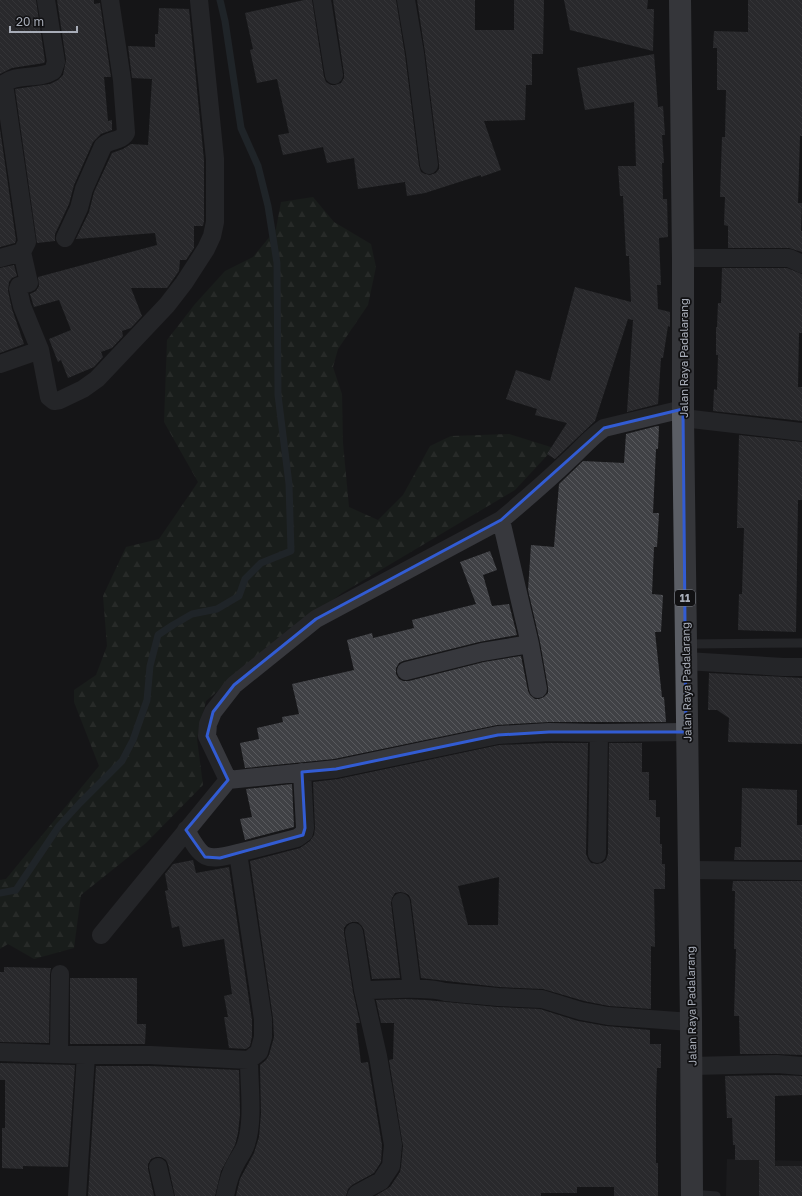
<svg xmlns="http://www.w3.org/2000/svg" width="802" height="1196" viewBox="0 0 802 1196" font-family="'Golos Text',sans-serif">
  <defs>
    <pattern id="forest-firs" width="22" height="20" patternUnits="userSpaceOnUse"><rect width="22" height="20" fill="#1e261f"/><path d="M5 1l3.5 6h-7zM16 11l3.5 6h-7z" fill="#3c433d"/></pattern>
    <pattern id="building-back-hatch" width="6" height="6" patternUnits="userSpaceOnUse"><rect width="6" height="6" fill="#404145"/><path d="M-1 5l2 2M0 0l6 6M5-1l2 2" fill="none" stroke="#595a5e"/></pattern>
  </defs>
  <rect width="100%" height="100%" fill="#161618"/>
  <path fill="#222225" d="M727,1159L802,1161V1196H726Z"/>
  <path fill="url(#forest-firs)" d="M313,197L334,222L371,244L376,267L368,305L338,349L333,367L342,394L343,443L349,507L378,520L403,495L430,446L451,436L509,434L554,448L515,490L342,593L245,668L206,701L197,739L203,785L146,843L81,895L74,948L34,959L8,944L0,949V880L6,879L99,766L74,702V690L96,675L107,646L103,596L126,547L159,539L198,482L164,422L167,340L195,304L225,271L253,257L276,229L281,202Z"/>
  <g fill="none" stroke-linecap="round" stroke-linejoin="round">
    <path stroke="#2c353c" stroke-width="7" d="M0,893L16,890L59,826L80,803L122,761L133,740L147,700L150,666L158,635L173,625L192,614L217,609L239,596L245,579L261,563L291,551L289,484L278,395L277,263L268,206L258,166L241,128L225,21L220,0"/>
  </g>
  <path fill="url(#building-back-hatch)" fill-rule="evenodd" d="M0,0H36L45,61L44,63L12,68L0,74Z
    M57,0H94V4L100,3L111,77H104L108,121L112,120V130L101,134L93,142L74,185L69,204L55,234V241L37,243L15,89L50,84L58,80L63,75L66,60Z
    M304,0H312L324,77L326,82L331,85H335L341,83L344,78V73L333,0H396L405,55L419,166L421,172L425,174L430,175L436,173L439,169V164L425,52L417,0H475V30H514V0H544L543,54H532V85H526L525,120L484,121L501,170L481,177V175L425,193L407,196L405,182L358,189L354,158L327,163L323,147L283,155L278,135L289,133L277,79L257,83L250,50L253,49L245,13Z
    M564,0H648L647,9H654L653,51L570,30Z
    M748,0H802V136H800L798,203H802L801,231H802V252L789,248H728V226L724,225L725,197H720L722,137H725L726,90H717V48H713L714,31L748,32Z
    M159,8L189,9L204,160V221L203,226H194V248L186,260H180L179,271L167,288H131L142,316L131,328L122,331L123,336L112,348L101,352L103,357L94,367L68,378L61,360L58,362L49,339L71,330L59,300L34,307L30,294L36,291L39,286L38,277L157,245L155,233L76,239L89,212L94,192L112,153L123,149L131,144L148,145L152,79L132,78L128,46L155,47V34H158Z
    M654,54L658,107L663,106L665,135H662L664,163H662L663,199H667L668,237L659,238L661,285H657L658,309L670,312V327L668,326L663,358H661L658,404L627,412L633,320L628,319L595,421L555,459L547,454L567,423L535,415L537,409L506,399L516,370L550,381L575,287L631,302L629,256H626L623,196H620L618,166H636L634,102L585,110L577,68Z
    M0,129L16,240L15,243L0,247Z
    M14,265L17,276L12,278L9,282L8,291L12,309L24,344L0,353V268Z
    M722,268H787L802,274V333H799L798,387H802V421L713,411L714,389L717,390L718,355H716V327H717L718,303H721Z
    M657,426H659L658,449H656L653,513H659L657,547H654L652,594L663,595L661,632H655L662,697H664L666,722H549L497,725L334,759L245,768L240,743L259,739L257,728L283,722L282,717L299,714L292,684L354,670L347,640L372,633L373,638L414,628L412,620L476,604L460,562L490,551L497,570L483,575L492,606L509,604L517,635L479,642L403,661L399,663L396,668V674L399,679L403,681H409L484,662L521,656L528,691L530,695L535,699H539L544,697L548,693V687L540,642L528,590L531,545L554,547L559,484L583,461L624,463L626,434Z
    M739,435L802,442V500H798L796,632L738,630L739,594H742L744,528H737Z
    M709,673L802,678V744L728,742L729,718L717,710H708Z
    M549,743H588L586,854L588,859L591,863L597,864L602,863L606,860L608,854L609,743H642V772H649V800H656V817H660V844H662V864H665V889H654L655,947L651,946V1009L609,1006L584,1001L543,989L499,987L421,978L411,900L409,895L405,893L400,892L395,893L392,898L391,903L400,978L372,979L364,930L362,926L358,922H352L347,924L344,928V933L353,992L360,1023H356L361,1063L368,1062L382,1145L381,1162L374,1173L352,1185L348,1189L346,1196H236L240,1179L254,1153L259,1137L261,1114L260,1065L266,1060L269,1055L274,1037L273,1018L250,861L300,848L310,841L314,835L315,828L313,782L338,779L499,745ZM499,877L498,925H468L458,886Z
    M292,784L294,827L245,840L240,819L252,817L246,789Z
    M742,788L797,790V825H802V860H734L735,847H741Z
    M193,860L196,873L229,867L252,1020V1036L250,1046L246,1049L229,1048L224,1017H228L224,996L232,994L224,939L183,947L179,926L172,928L165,891L168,890L165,874L173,864Z
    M733,881H802V1055L777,1054H740L739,1016H734L736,949H734L735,891H732Z
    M4,967L51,968L50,974L49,1043L0,1042V972H4Z
    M70,978H137V1024H146L145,1044H70Z
    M405,999L426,1000L497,1007L540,1009L578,1021L606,1026L650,1030V1044H661V1068H657L656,1100V1163H658V1196H614V1187H577V1193H541V1196H375L390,1187L400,1172L401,1167L403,1146L389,1060L393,1059L394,1023H381L376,1000Z
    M0,1063L75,1065L68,1167L23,1166V1169L2,1168V1128H5V1080H0Z
    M96,1066H150L239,1070L240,1114L238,1133L235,1145L221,1171L215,1196H175L168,1164L166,1160L161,1157H156L151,1159L148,1164V1169L154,1196H88Z
    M777,1075L802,1076V1095L775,1096V1166H802V1196H759V1160H735V1145H733L732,1118H727L725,1076Z"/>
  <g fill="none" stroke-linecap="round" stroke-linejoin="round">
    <path stroke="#37383d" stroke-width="9" d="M686,644L802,643
      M692,1194L716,1196"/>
    <path stroke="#37383d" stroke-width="18" d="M322,0L334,75
      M406,0L415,53L429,165
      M65,238L79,208L84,189L103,146C110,139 121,142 126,133L122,80L110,0
      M22,252L29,283L19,286L18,289L22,306L40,350L49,397L54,401L60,400L83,389L97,379L167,305L184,283L206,249L212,236L215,222V159L199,0
      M0,258L22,252L27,242L4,84C15,73 39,80 53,71L56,62L46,0
      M683,258H789L802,264
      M0,364L40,350
      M683,418L802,432
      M501,520L530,644L538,689
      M686,661L783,667H802
      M406,671L482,652L530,644
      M228,780L207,736L208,724L213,712L234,685L316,619L501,520C525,500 548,480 570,459C582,448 591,437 604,428L683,409
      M238,853L297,838L304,833L305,828L302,772
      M597,854L599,733
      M689,870L802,871
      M401,902L412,989
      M354,932L363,990L378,1056L393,1145L391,1166L381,1181L357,1194L356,1196
      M101,935L228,780L336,769L498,735L549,732L599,733L686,732
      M363,990C384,990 426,986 445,992L498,997L542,999L581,1011L608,1016L691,1022
      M0,1052L86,1055H150L249,1060L259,1052L263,1037V1019L238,853C205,862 202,859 186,830
      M59,1053L60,974
      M692,1066L777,1064L802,1066
      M158,1167L165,1196
      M77,1196L86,1055
      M225,1196C227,1185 230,1173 236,1163C239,1157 244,1151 246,1144C254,1121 249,1085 249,1060"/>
    <path stroke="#5b5e65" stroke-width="22" d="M680,0L683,258V418L691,1022L692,1196"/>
  </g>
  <path d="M0 0H802V1196H0ZM683,409L686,732H549L498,735L336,769L302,772L305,828L303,835L220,858L205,857L186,830L228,780L207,736L213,712L234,685L316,619L501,520L604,428Z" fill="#161618" fill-opacity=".55" fill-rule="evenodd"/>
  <path fill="none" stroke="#325cd3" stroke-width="3" stroke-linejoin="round" d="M683,409L686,732H549L498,735L336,769L302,772L305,828L303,835L220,858L205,857L186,830L228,780L207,736L213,712L234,685L316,619L501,520L604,428Z"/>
  <g text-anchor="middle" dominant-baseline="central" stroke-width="3.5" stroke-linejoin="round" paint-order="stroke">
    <rect fill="#111113" stroke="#7b7e86" stroke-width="1" x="675" y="590" width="20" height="16" rx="3"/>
    <g font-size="10" font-weight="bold" fill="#a8adb8">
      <text x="685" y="598">11</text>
    </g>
    <g font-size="11" fill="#a8adb8" stroke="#111113">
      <text transform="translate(683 358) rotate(-90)">Jalan Raya Padalarang</text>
      <text transform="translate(686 682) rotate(-91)">Jalan Raya Padalarang</text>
      <text transform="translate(691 1006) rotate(-91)">Jalan Raya Padalarang</text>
    </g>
  </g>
  <path d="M10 26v6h67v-6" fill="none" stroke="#a8adb8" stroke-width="2"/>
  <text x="16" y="26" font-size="12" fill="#a8adb8" stroke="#111113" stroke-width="3" paint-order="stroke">20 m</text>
</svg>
